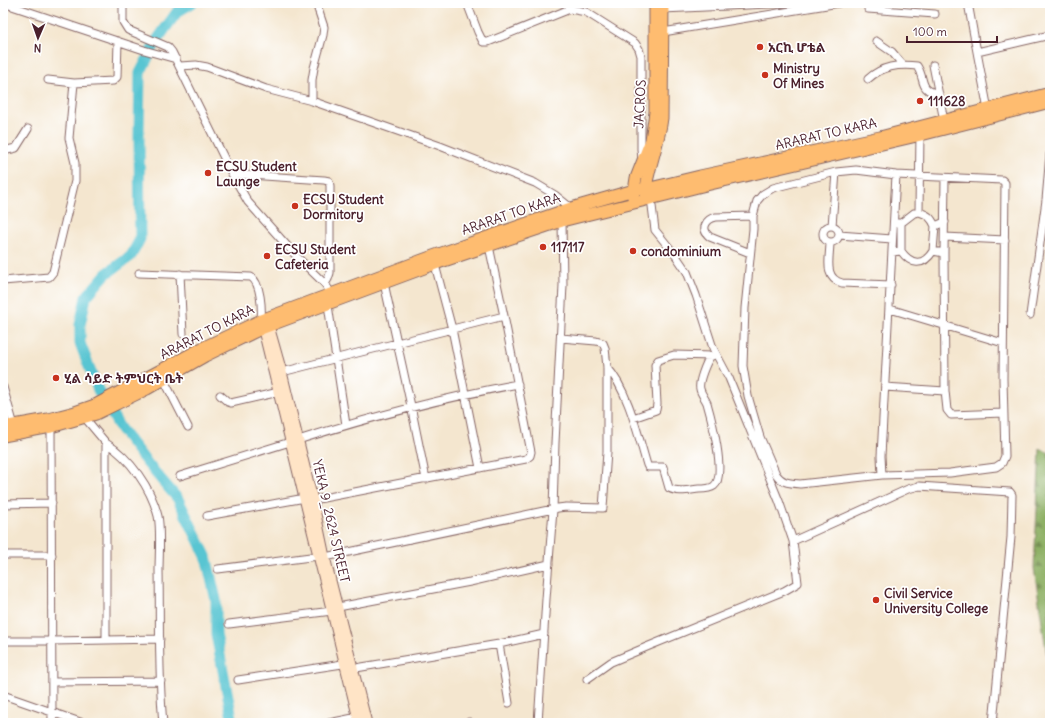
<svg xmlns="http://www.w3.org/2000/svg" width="1053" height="726" viewBox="0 0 1053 726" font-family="Delius,'Noto Sans Ethiopic',sans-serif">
  <defs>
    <pattern id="forest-firs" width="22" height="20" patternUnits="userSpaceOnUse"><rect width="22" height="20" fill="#8eb065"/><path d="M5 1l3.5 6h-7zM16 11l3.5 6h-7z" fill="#768f53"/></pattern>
  </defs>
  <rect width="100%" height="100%" fill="#fff"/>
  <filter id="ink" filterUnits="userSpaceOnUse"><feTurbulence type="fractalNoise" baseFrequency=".025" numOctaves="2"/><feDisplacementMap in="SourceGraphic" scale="8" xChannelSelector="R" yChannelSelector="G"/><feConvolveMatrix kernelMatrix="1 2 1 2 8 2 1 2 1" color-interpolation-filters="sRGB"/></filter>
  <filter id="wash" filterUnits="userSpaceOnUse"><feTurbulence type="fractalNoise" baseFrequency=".012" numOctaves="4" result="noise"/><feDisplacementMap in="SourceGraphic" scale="16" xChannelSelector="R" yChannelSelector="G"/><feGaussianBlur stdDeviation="0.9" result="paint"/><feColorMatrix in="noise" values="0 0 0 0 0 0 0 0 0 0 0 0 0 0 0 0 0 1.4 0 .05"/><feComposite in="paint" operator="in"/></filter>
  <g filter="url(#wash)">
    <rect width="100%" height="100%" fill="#f4e6cf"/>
    <path fill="url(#forest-firs)" stroke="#6c6848" d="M1040,449L1050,453V677L1034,568Z"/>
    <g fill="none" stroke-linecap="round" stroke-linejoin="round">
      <path stroke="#59c5d2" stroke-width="11" d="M192,3L177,12L157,40L140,73L139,136L140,239L131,256L106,274L86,297L80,325V343L98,390L120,428L147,463L178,499L206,556L216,600V634L233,723"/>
    </g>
  </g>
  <g filter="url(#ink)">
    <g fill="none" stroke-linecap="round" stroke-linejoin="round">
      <g stroke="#866564" stroke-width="9">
        <path id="minor" d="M3,3L144,50L176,59
          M123,3V22L128,30L168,47L172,52L232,174L248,202L298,258L325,284L331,293
          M467,3L478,32L483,42H488L570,9L586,12L635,43L639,49L641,56V149L642,159
          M563,3L567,4L570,9
          M968,3L977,52L1050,35
          M663,9L791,3
          M868,9L935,14
          M663,32L839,3
          M876,41L892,52L903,65
          M977,52L988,110
          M933,65L944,121
          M180,66L196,65L207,67L266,89L312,101L440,146L535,183L555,195L571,208
          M868,79C882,66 898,64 917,66C926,80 918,90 939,94
          M48,80L74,83
          M312,101V80L314,68L323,35L324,27L316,3
          M3,151L16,148L28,129
          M856,170L896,175L1002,180L1005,183L1003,379L1005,456L1002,463L996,467L950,473L882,475L800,484C789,483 782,483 776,474L760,437L748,396L743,366L745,308L753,229V216L757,201L763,194L773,188L836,172Z
          M232,174L324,180L329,181L330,186V273L328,279L325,284
          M919,212C928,215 931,217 935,226
          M897,223H901V251
          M901,223L914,213L919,212L920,132
          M832,226L836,172
          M823 234a8 8 0 1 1 16 0a8 8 0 1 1-16 0Z
          M839,235L892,239
          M945,237L1005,240
          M830,242C830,258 823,278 842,283L891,285
          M892,252L901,251C911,265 923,267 933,251
          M750,253L710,237C700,229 706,219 716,217L753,216
          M944,253L933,251L935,226L945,222
          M434,261L452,329L480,468
          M139,273L251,277C261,283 262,309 261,320
          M180,274L183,334
          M3,281L49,277L53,272L75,181V163L69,138L74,83L113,81L117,77L118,41
          M384,283L411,406L426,479
          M328,305L346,425
          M890,309L1003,343
          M1030,315L1046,200L1050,154
          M607,367C628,390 638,435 647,465L648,467H663L669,488C678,493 689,490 699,489C704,489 710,489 714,486C727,476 711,417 707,403C705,398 701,394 700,389C698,382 706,363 710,357
          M282,372L504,316
          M164,380L188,427
          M3,387L15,429
          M885,387L945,391L944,253L945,178
          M945,391L947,410L951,415L1003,413
          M220,395L228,402L231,403L279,392
          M85,418L106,443V639
          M633,418L656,410L657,404L655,365L658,360L674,355L712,356
          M51,427L52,723
          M298,440C371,417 442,398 518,384
          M106,443C130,458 151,488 158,516C161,529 159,556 159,571C160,621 158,673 163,723
          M882,475L881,456L896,175
          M180,476L290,442
          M313,500L526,459L530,456L531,452L504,316L489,246
          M3,504L52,503
          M207,516L305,498
          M793,541L908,489L919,486L1010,492L1012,495L1011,537L993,723
          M3,555H52
          M325,557L558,508L566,507L603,508L607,452V367L605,348L603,343L596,341L561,338
          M218,569L318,556
          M338,607L470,582L549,564
          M229,624L332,611
          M3,641H53L160,639
          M499,644L509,703
          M350,669L499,644L544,634
          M587,679L611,662L649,646L784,591L798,583L793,541L779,501L729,378L713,348L696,295L687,272L676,256L655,230L651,198
          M238,680L349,663
          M53,682L161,681
          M3,695L83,723
          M469,722L470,723
          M329,723L358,717
          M538,723L546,599L553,510L555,443L563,285L562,221"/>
      </g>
      <g stroke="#866564" stroke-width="11">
        <path id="secondary" d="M267,319L282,372L313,500L325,557L367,723
          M261,322L359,723"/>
      </g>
      <g stroke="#866564" stroke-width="13">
        <path id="primary" d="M645,194C648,168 659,144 662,118L663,3
          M633,197L636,178L651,140L655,112V3
          M3,427L48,419L75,412L95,405L202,348L261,320L433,256L571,208L634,190L646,189L700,176L880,137L1050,93
          M3,436L51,427L96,414L147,389L205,356L263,328L435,264L562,221L702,186L921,135L1050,102"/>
      </g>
      <use href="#minor" stroke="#fff" stroke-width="7"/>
      <use href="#secondary" stroke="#ffe4c6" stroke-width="9"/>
      <use href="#primary" stroke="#febc70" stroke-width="11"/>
    </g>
  </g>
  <g fill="#c8321e" stroke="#fff" stroke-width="1.5">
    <circle cx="760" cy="47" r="4"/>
    <circle cx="765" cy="75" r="4"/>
    <circle cx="920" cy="101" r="4"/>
    <circle cx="208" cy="173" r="4"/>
    <circle cx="295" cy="206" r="4"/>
    <circle cx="543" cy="247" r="4"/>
    <circle cx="633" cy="251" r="4"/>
    <circle cx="267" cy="256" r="4"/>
    <circle cx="56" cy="378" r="4"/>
    <circle cx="876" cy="600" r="4"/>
  </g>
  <g text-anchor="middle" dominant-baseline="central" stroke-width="3.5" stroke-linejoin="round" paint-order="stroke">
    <g font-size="13" font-weight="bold" fill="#4a1f2b" stroke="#fff" text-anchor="start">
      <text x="768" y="47">አርኪ ሆቴል</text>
      <text x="773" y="68">Ministry<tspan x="773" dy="15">Of Mines</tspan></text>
      <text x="928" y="101">111628</text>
      <text x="216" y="166">ECSU Student<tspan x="216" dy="15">Launge</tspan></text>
      <text x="303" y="199">ECSU Student<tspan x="303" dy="15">Dormitory</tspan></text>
      <text x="551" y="247">117117</text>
      <text x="275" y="249">ECSU Student<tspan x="275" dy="15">Cafeteria</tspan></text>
      <text x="641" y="251">condominium</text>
      <text x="64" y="378">ሂል ሳይድ ትምህርት ቤት</text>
      <text x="884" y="593">Civil Service<tspan x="884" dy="15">University College</tspan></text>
    </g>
    <g font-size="13" fill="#4a1f2b" stroke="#fff">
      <text transform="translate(640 104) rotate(-87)">JACROS</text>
      <text transform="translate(826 134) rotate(-13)">ARARAT TO KARA</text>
      <text transform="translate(511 214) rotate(-19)">ARARAT TO KARA</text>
      <text transform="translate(207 332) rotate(-27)">ARARAT TO KARA</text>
      <text transform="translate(331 521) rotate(77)">YEKA 9_2624 STREET</text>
    </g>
  </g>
  <rect width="1053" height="726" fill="none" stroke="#fff" stroke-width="16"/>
  <g transform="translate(38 38) rotate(182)" stroke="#ffffff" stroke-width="3" paint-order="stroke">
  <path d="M0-3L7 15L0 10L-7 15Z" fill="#4a1f2b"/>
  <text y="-6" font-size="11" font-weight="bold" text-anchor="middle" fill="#4a1f2b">N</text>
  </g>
  <path d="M907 36v6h90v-6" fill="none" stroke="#4a1f2b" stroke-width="2"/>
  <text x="913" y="36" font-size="12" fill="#4a1f2b" stroke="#ffffff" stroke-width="3" paint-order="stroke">100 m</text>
</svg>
